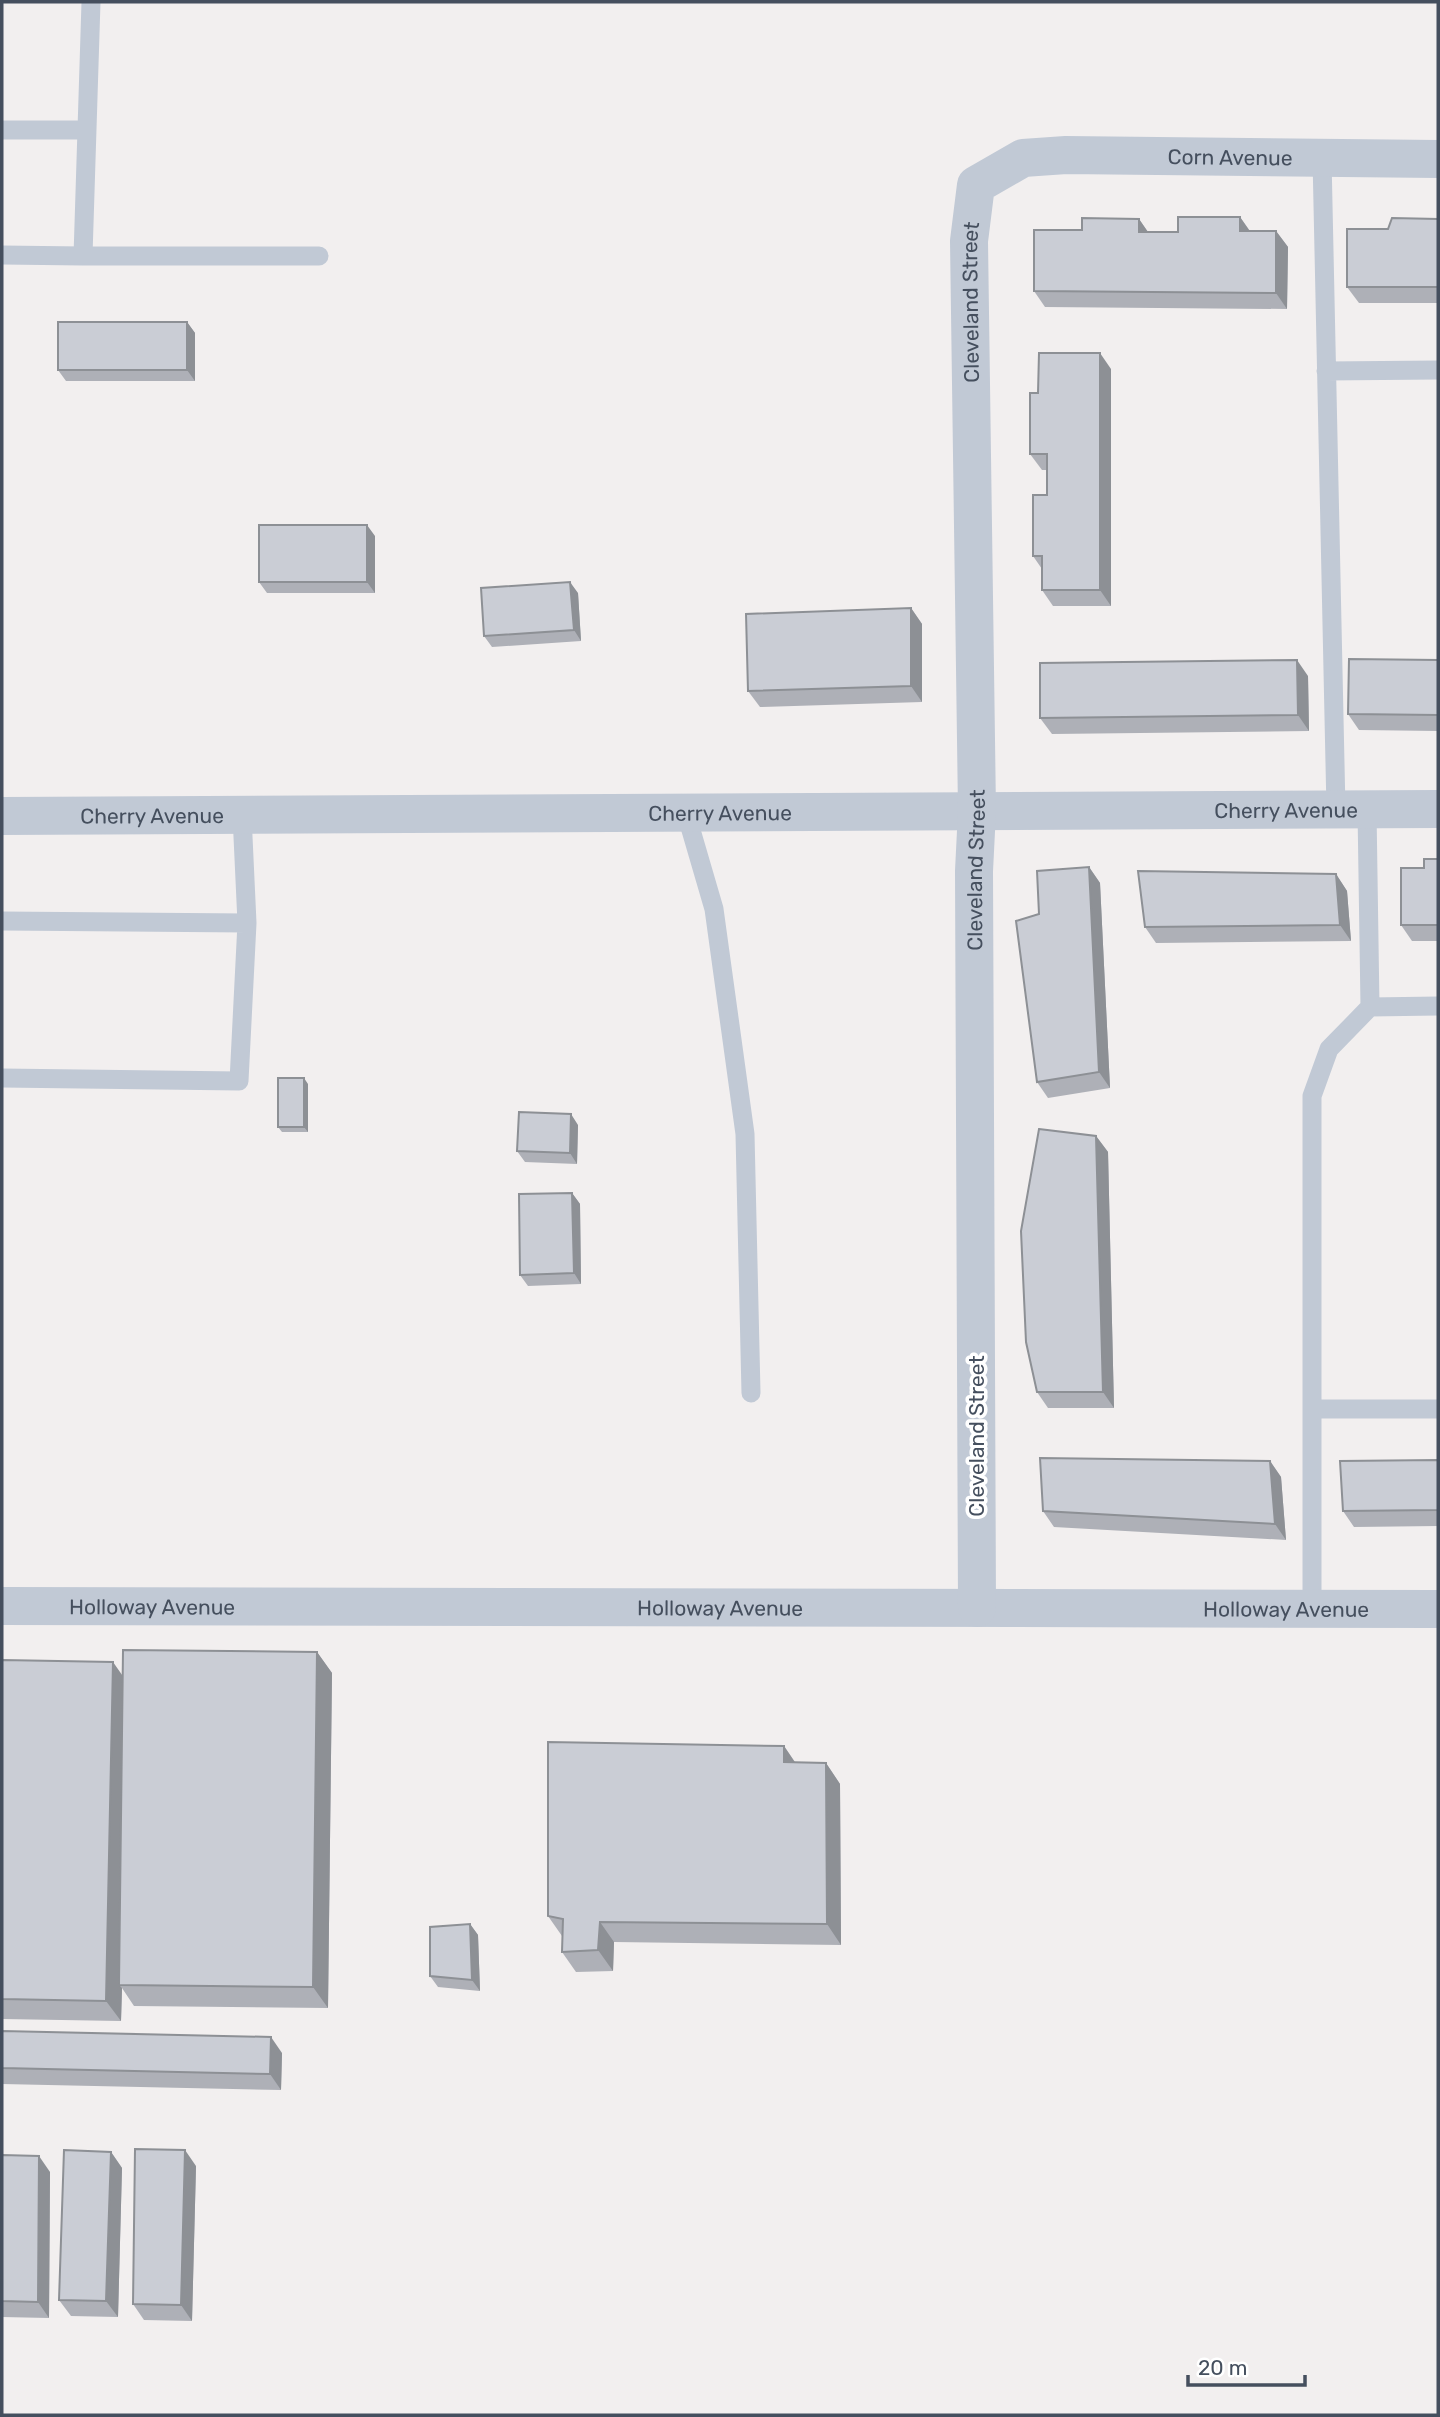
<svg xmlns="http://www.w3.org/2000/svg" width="1440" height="2417" viewBox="0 0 1440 2417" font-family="Rubik,sans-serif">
  <rect width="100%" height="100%" fill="#f2efef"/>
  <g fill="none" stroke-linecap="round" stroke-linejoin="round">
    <path stroke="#c1c9d5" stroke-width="19" d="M2,130H87
      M1322,158L1336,810
      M2,255L83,256L91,2
      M83,256H319
      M1326,371L1438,370
      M686,813L714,909L745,1134L751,1393
      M2,921L247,923L242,815
      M1370,1007L1438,1006
      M2,1078L239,1081L247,923
      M1312,1409H1438
      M1312,1609V1096L1329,1049L1370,1007L1367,810"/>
    <g stroke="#c1c9d5" stroke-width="38">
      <path id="s1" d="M2,816L1438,809"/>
      <path id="s2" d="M2,1606L1438,1609"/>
      <path id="s3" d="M977,1608L974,871L977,811L969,241L976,185L1023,158L1066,155L1438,159"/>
    </g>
  </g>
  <path fill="#aeb0b7" d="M1240,217L1250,231H1276L1288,247L1287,309L1045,307L1034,291L1082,230L1139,219L1148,232H1178Z
    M1438,219V303H1359L1347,287Z
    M187,322L195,333V381H66L58,370Z
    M1111,369V606H1053L1042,590V569L1033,556L1047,495V470H1042L1030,454L1038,393Z
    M375,536V593H267L259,582Z
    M578,593L581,641L492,647L484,636Z
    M911,608L922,624V702L760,707L748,691Z
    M1438,660V731L1359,730L1348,714Z
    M1308,676L1309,731L1052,734L1040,718Z
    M1438,859V941H1412L1401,925L1424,868Z
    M1089,867L1100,883L1110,1088L1048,1098L1037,1082L1039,914Z
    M1336,874L1347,891L1351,941L1156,943L1145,927Z
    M308,1084V1132H282L278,1127Z
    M578,1125L577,1164L525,1162L517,1151Z
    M1096,1136L1108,1152L1114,1408H1048L1037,1392Z
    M572,1193L580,1204L581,1284L528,1286L520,1275Z
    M1438,1460V1526L1354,1527L1343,1511Z
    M1270,1461L1281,1477L1286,1540L1054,1527L1043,1511Z
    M317,1652L332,1673L328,2008L134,2006L122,1988L121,2021L2,2019V1660L123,1676Z
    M784,1746L795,1762L826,1763L840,1784L841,1945L614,1942L613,1971L576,1972L562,1952V1936L548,1916Z
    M470,1924L478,1935L480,1991L438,1987L430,1976Z
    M2,2031L282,2053L281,2090L2,2084Z
    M111,2152L122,2168L118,2317L71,2316L59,2300Z
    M2,2155L50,2172L49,2318L2,2317Z
    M196,2166L192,2321L144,2320L133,2304Z"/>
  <path fill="#8d9095" d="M1240,217L1251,233L1240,231Z
    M1139,219L1150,235L1139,232Z
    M1276,231L1288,247L1287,309L1276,293Z
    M187,322L195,333V381L187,370Z
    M1100,353L1111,369V606L1100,590Z
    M367,525L375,536V593L367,582Z
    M570,582L578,593L581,641L574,630Z
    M911,608L922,624V702L911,686Z
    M1297,660L1308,676L1309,731L1298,715Z
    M1089,867L1100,883L1110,1088L1099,1072Z
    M1336,874L1347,891L1351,941L1340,925Z
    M304,1078L308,1084V1132L304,1127Z
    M571,1114L578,1125L577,1164L570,1153Z
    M1096,1136L1108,1152L1114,1408L1103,1392Z
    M572,1193L580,1204L581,1284L574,1273Z
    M1270,1461L1281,1477L1286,1540L1275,1524Z
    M317,1652L332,1673L328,2008L313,1987Z
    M113,1662L127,1682L119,1985L122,1988L121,2021L106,2001Z
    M784,1746L798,1767L784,1762Z
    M826,1763L840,1784L841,1945L827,1924Z
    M600,1922L614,1942L613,1971L598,1950Z
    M470,1924L478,1935L480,1991L472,1980Z
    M271,2037L282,2053L281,2090L270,2074Z
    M185,2150L196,2166L192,2321L181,2305Z
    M111,2152L122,2168L118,2317L106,2301Z
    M39,2156L50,2172L49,2318L38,2302Z"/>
  <path fill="#cacdd5" stroke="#8d9095" stroke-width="2" d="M1178,217H1240V231H1276V293L1034,291V230H1082V218L1139,219V232H1178Z
    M1392,218L1438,219V287H1347V229H1388Z
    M58,322H187V370H58Z
    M1039,353H1100V590H1042V556H1033V495H1047V454H1030V393H1038Z
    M259,525H367V582H259Z
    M570,582L574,630L484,636L481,588Z
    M911,608V686L748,691L746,614Z
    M1349,659L1438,660V715L1348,714Z
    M1297,660L1298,715L1040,718V663Z
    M1424,859H1438V925H1401V868H1424Z
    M1089,867L1099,1072L1037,1082L1016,921L1039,914L1037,871Z
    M1138,871L1336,874L1340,925L1145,927Z
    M278,1078H304V1127H278Z
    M519,1112L571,1114L570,1153L517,1151Z
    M1039,1129L1096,1136L1103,1392H1037L1026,1342L1021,1231Z
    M572,1193L574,1273L520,1275L519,1194Z
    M1040,1458L1270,1461L1275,1524L1043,1511Z
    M1438,1460V1510L1343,1511L1340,1461Z
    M123,1650L317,1652L313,1987L119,1985Z
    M2,1660L113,1662L106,2001L2,1999Z
    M548,1742L784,1746V1762L826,1763L827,1924L600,1922L598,1950L562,1952L563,1919L548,1916Z
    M470,1924L472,1980L430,1976V1927Z
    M2,2031L271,2037L270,2074L2,2068Z
    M135,2149L185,2150L181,2305L133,2304Z
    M64,2150L111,2152L106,2301L59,2300Z
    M2,2155L39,2156L38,2302L2,2301Z"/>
  <g text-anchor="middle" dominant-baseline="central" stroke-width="7" stroke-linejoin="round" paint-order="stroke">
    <g font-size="21" fill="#454f5e" stroke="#fff">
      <text stroke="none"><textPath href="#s3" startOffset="1685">Corn Avenue</textPath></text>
      <text stroke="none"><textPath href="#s3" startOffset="1306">Cleveland Street</textPath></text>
      <text stroke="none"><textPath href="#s1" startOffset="1284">Cherry Avenue</textPath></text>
      <text stroke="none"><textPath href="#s1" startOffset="718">Cherry Avenue</textPath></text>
      <text stroke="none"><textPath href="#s1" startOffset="150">Cherry Avenue</textPath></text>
      <text stroke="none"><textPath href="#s3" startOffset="738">Cleveland Street</textPath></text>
      <text transform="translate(976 1436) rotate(-90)">Cleveland Street</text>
      <text stroke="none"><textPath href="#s2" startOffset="150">Holloway Avenue</textPath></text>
      <text stroke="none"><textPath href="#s2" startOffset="718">Holloway Avenue</textPath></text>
      <text stroke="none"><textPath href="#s2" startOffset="1284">Holloway Avenue</textPath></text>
    </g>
  </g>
  <rect width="1440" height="2417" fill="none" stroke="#454f5e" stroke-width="7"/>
  <path d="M1188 2375v10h117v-10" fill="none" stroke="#454f5e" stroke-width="3.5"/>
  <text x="1198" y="2375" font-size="21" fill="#454f5e" stroke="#ffffff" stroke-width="5" paint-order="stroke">20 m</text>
</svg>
